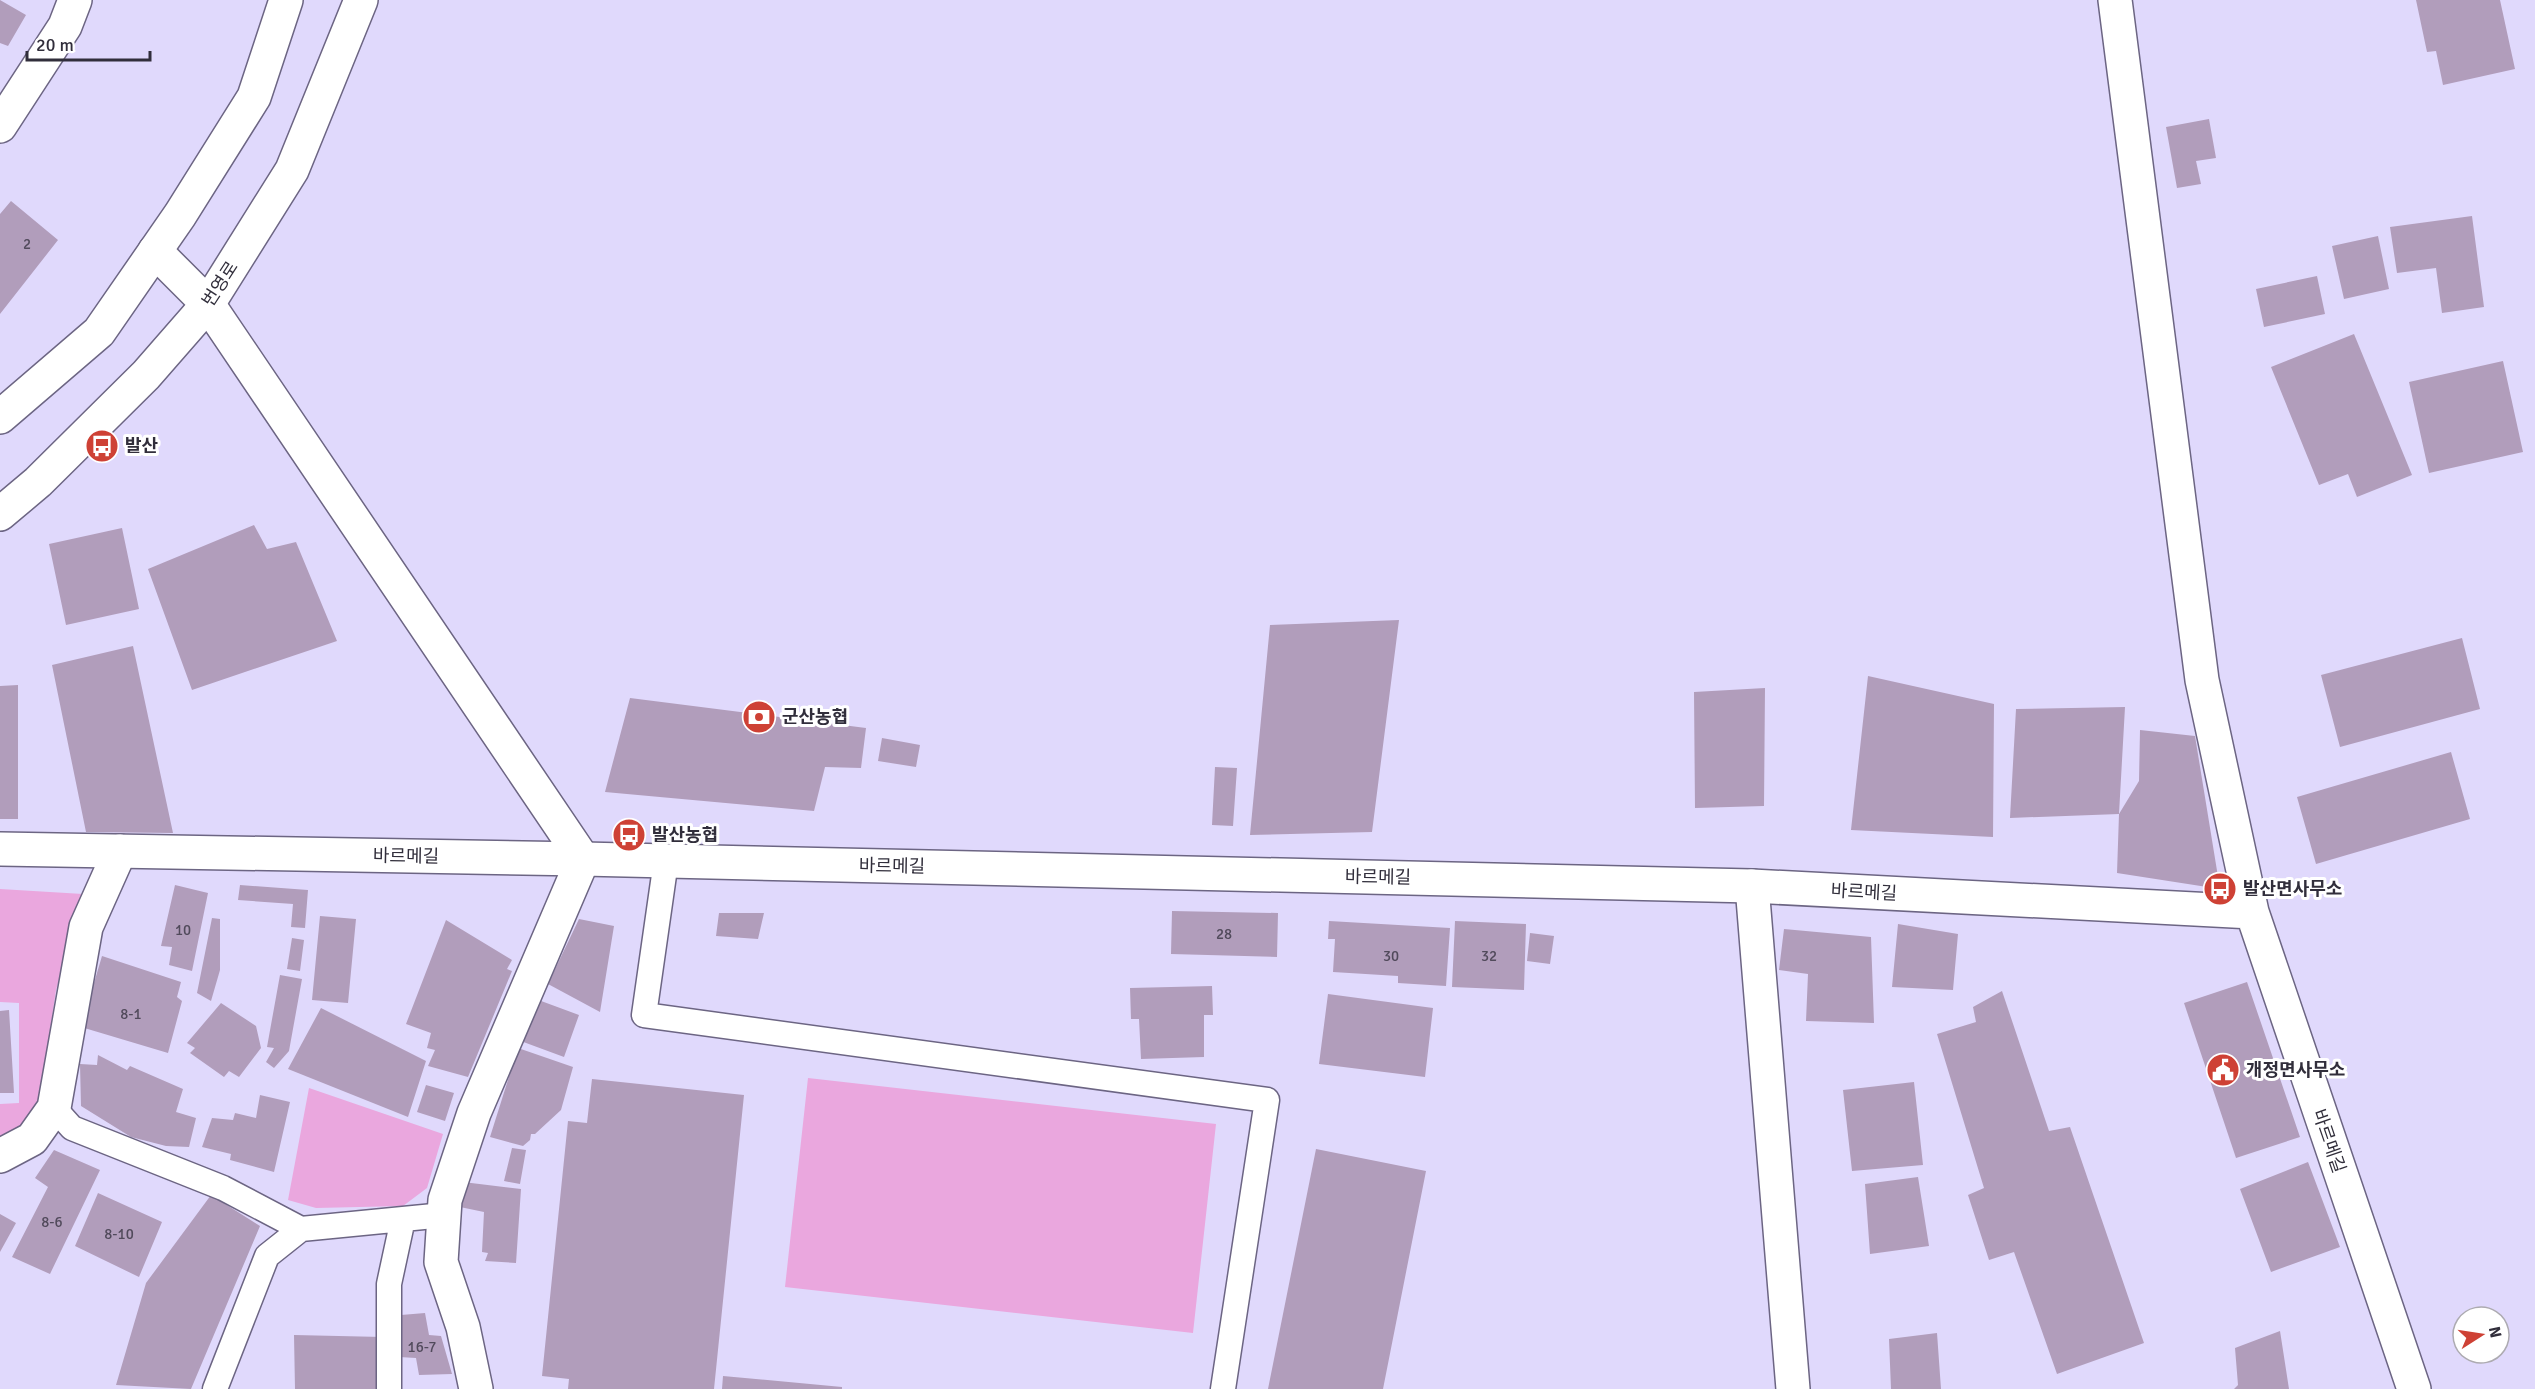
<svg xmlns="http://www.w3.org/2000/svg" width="2535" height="1389" viewBox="0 0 2535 1389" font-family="Signika,'Noto Sans KR',sans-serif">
  <rect width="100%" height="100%" fill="#e0d9fc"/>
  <path fill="#eaa7de" d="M0,889L83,894L56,990L38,1112L9,1140L0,1137V1104L19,1103V1003L0,1002Z
    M808,1078L1216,1124L1193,1333L785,1287Z
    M309,1088L443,1134L427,1188L403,1206L316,1208L288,1200Z"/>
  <path fill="#b19dbb" d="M0,0L26,15L8,46L0,43Z
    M2416,0H2500L2515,69L2443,85L2436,51L2427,52Z
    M2209,119L2216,158L2196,161L2201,184L2177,188L2166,127Z
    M11,201L58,240L0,314V214Z
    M2472,216L2484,307L2442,313L2436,268L2397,273L2390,227Z
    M2378,236L2389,289L2344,299L2332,246Z
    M2317,276L2325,314L2264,327L2256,289Z
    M2354,334L2412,475L2357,497L2348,474L2319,485L2271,367Z
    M2503,361L2523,452L2429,473L2409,382Z
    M254,525L267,549L296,542L337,641L192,690L148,569Z
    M122,528L139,609L66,625L49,544Z
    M1399,620L1372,832L1250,835L1270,625Z
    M2462,638L2480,709L2340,747L2321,675Z
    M133,646L173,833L86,832L52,665Z
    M1868,676L1994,704L1993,837L1851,830Z
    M18,685V819H0V686Z
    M1765,688L1764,806L1695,808L1694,692Z
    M630,698L866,728L861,768L825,767L814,811L605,792Z
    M2125,707L2119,814L2139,781L2140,730L2195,736L2220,889L2117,873L2119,814L2010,818L2016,709Z
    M882,738L920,745L916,767L878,761Z
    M2451,752L2470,819L2316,864L2297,797Z
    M1215,767L1237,768L1233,826L1212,825Z
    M175,885L208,893L192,971L169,965L172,947L161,946Z
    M240,885L308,890L305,928L291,927L293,904L238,900Z
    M1172,911L1278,913L1277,957L1171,954Z
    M719,913H764L758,939L716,936Z
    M320,916L356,919L348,1003L312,1000Z
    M212,918L220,919V970L211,1001L197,993Z
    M579,919L614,926L600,1012L548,984Z
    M446,920L512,960L507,969L512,971L468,1077L428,1066L435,1050L427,1048L431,1033L406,1024Z
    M1329,921L1450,928L1446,986L1398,983V976L1333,972L1335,939H1328Z
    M1455,921L1526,924L1524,990L1452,987Z
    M1898,924L1958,934L1953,990L1892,987Z
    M1784,929L1871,937L1874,1023L1806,1021L1808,974L1779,970Z
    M1530,933L1554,936L1550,964L1527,961Z
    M292,938L304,940L300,971L287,969Z
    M102,956L181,982L177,997L182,1001L168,1053L81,1027Z
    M280,975L302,979L289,1051L274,1068L266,1062L274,1048L267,1047Z
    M2247,982L2300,1137L2236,1158L2184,1003Z
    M1212,986L1213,1015H1204V1057L1141,1059L1139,1019H1131L1130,988Z
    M2002,991L2049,1131L2070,1127L2144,1343L2057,1374L2014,1252L1989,1260L1968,1195L1984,1188L1937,1034L1976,1022L1973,1007Z
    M1328,994L1433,1008L1425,1077L1319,1064Z
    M533,998L579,1015L564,1057L518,1040Z
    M221,1003L256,1026L261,1048L239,1077L229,1071L224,1077L190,1053L195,1048L187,1043Z
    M321,1008L426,1061L408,1117L288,1069Z
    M9,1010L14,1093H0V1011Z
    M518,1048L573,1067L561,1110L535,1134H531L530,1140L523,1146L490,1137Z
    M98,1055L127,1070L130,1066L183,1089L176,1112L196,1118L189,1147L166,1146L131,1137L81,1106L80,1064L97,1065Z
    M592,1079L744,1095L714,1389H568L569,1379L542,1376L568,1121L587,1123Z
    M1914,1082L1923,1165L1852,1171L1843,1090Z
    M426,1085L454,1093L445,1121L417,1112Z
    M260,1095L290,1102L274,1172L230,1160L231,1154L202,1147L212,1118L233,1120L235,1113L256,1118Z
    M512,1148L526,1150L520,1184L504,1181Z
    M1316,1149L1426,1171L1383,1389H1268Z
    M54,1150L100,1170L50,1274L12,1257L48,1187L35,1178Z
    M2308,1162L2340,1247L2271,1272L2240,1189Z
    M1918,1177L1929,1246L1870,1254L1865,1184Z
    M463,1182L521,1189L516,1263L485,1261L488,1253L482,1252L484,1212L460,1207Z
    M98,1193L162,1222L139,1277L75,1246Z
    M211,1195L260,1226L191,1389L116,1385L146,1283Z
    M0,1214L16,1223L0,1252Z
    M425,1313L429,1335L441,1336L452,1374L419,1375L416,1358L399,1357L401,1315Z
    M2280,1331L2289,1389H2234L2238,1385L2235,1348Z
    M1937,1333L1941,1389H1891L1889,1339Z
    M294,1335L383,1337L379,1389H295Z
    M723,1376L842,1387V1389H722Z"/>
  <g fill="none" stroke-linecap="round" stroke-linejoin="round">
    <g stroke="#6c6583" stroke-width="27">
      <path id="service" d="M666,861L644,1015L1267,1100L1223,1389
        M54,1108L72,1128L223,1188L301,1229L444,1215
        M215,1389L267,1256L301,1229
        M389,1389V1284L403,1219"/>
    </g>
    <g stroke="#6c6583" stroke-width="36">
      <path id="minor" d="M0,126L65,26L75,0
        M155,251L208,304L583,859L474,1113L445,1200L441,1262L463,1327L476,1389
        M1752,886L1793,1389
        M0,1156L32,1139L54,1108L86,927L120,851"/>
    </g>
    <g stroke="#6c6583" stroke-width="36">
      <path id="tertiary" d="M2115,0L2202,680L2252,912
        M0,849L583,859L1752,886L2252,912L2414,1389"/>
    </g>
    <g stroke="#6c6583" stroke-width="36">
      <path id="primary" d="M0,417L99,332L180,215L254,97L286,0
        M0,514L38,482L146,375L208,304L292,170L361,0"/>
    </g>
    <use href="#service" stroke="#fff" stroke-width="24"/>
    <use href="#minor" stroke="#fff" stroke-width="33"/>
    <use href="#tertiary" stroke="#fff" stroke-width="33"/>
    <use href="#primary" stroke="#fff" stroke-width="33"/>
  </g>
  <defs>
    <g id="bus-disc" transform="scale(1.725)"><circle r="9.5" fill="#ce4135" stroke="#fff"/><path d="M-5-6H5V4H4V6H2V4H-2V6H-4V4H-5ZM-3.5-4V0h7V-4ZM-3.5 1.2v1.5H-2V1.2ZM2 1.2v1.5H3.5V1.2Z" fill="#fff"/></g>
    <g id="bank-disc" transform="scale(1.725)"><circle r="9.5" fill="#ce4135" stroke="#fff"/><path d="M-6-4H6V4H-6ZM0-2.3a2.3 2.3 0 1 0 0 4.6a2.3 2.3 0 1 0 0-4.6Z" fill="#fff"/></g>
    <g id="civic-disc" transform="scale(1.725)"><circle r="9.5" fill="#ce4135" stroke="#fff"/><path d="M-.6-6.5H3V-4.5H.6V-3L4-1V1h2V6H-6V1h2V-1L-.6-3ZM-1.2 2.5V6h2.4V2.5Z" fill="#fff"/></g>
  </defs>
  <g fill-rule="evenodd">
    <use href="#bus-disc" x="102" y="446"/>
    <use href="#bank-disc" x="759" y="717"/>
    <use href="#bus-disc" x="629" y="835"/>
    <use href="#bus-disc" x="2220" y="889"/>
    <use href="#civic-disc" x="2223" y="1070"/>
  </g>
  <g text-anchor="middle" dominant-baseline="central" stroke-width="6" stroke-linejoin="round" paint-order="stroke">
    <g font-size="15" fill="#514a5b">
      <text x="27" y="244">2</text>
      <text x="183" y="930">10</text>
      <text x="1224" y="934">28</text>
      <text x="1391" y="956">30</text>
      <text x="1489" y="956">32</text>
      <text x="131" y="1014">8-1</text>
      <text x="52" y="1222">8-6</text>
      <text x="119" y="1234">8-10</text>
      <text x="422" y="1347">16-7</text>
    </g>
    <g font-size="18" fill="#312e3b" stroke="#fff">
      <text transform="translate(220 284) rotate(-57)">번영로</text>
      <text transform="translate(406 856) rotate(1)">바르메길</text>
      <text transform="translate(892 866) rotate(1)">바르메길</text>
      <text transform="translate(1378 877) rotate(1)">바르메길</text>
      <text transform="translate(1864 892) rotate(3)">바르메길</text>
      <text transform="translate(2329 1141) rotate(71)">바르메길</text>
    </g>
    <g font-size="18" font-weight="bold" fill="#312e3b" stroke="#fff" text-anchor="start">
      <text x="125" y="446">발산</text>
      <text x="782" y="717">군산농협</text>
      <text x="652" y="835">발산농협</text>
      <text x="2243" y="889">발산면사무소</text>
      <text x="2246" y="1070">개정면사무소</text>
    </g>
  </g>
  <g transform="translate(2481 1335) rotate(78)"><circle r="28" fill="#ffffff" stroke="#adabb1" stroke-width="1.5"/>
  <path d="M0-4.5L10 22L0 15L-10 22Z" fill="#ce4135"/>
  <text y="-9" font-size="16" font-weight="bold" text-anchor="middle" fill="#312e3b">N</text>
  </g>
  <path d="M27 51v9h123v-9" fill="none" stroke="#312e3b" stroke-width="3"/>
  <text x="36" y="51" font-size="18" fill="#312e3b" stroke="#ffffff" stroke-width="4.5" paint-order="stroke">20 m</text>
</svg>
